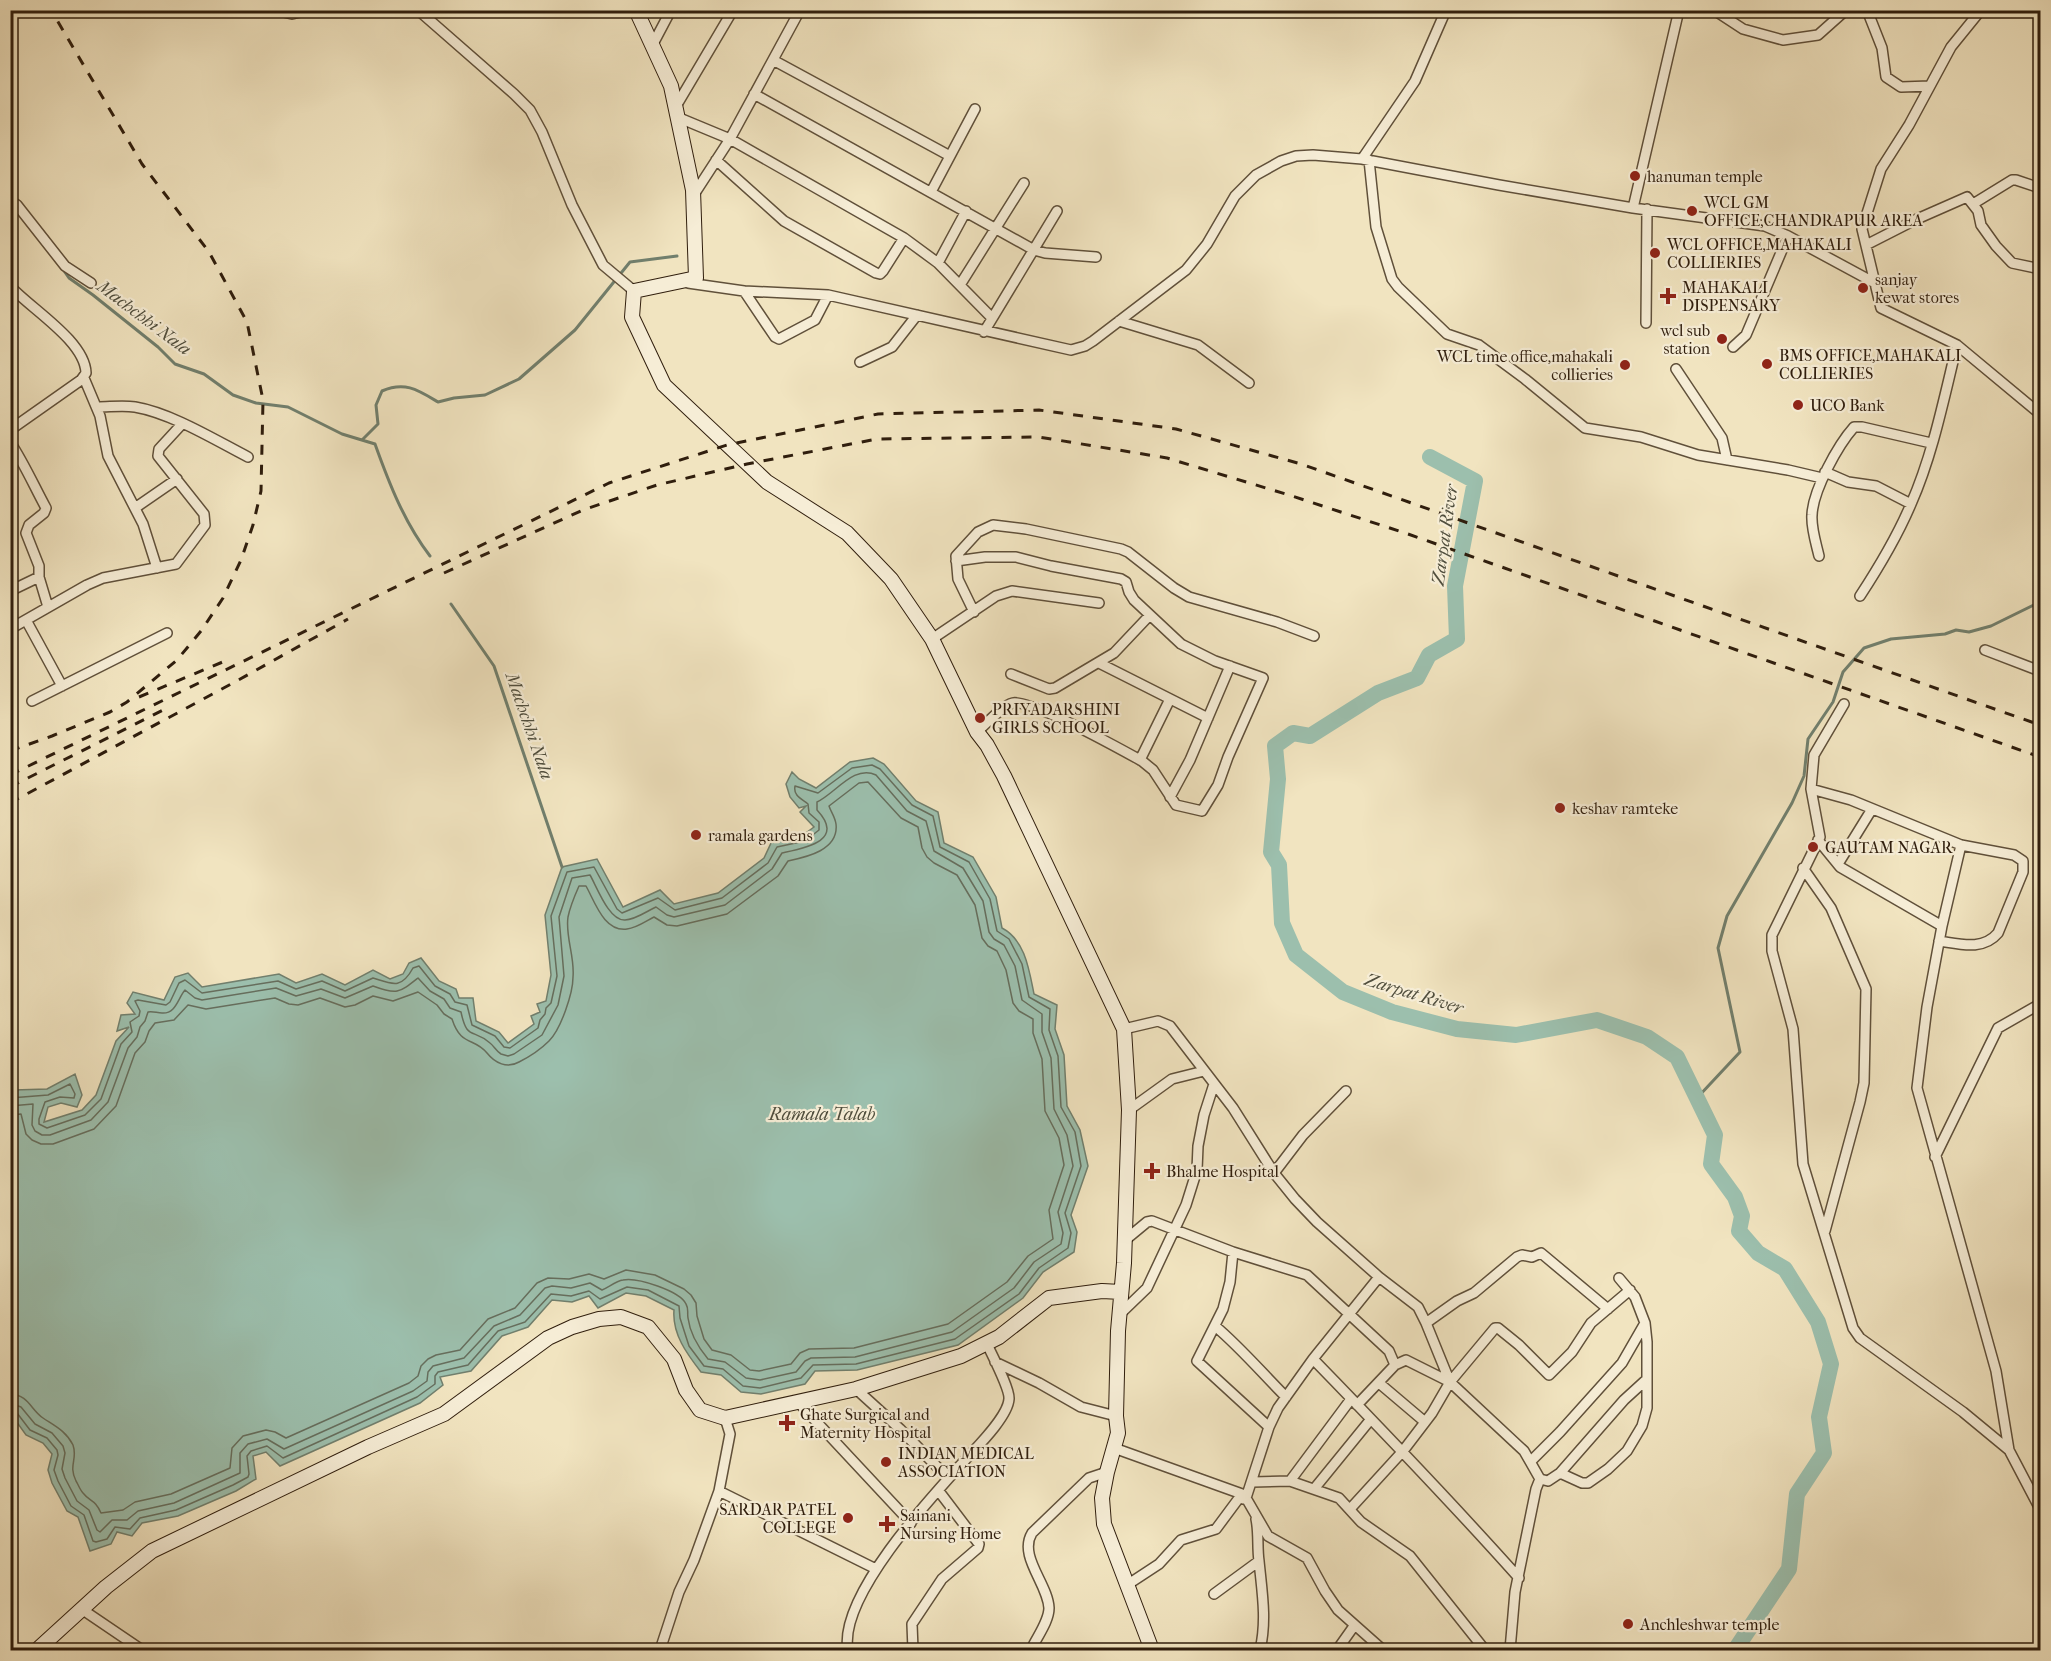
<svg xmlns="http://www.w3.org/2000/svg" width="2051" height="1661" viewBox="0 0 2051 1661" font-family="'IM FELL French Canon',serif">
  <rect width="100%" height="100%" fill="#f1e4c0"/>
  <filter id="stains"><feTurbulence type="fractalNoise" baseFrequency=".00333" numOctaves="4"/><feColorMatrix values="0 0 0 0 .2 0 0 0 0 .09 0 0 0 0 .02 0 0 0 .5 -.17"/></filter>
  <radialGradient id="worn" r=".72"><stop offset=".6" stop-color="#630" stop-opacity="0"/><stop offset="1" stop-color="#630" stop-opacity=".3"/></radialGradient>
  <path fill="#9cbfad" stroke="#717f6d" stroke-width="1.5" d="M873,758L884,764L916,801L938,812L944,843L973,857L996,897L1002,928C1025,940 1029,969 1034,994L1057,1005L1055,1029L1064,1055L1067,1106L1080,1130L1088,1166L1071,1215L1077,1232L1074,1252L1043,1272L1023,1298L958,1345L857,1370L815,1371L805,1384L761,1394L741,1392L721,1375L701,1372C687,1354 672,1334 674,1310L646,1296L626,1293L598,1308L589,1296L572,1302L552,1300L528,1327L502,1336L471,1371L440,1377L443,1385L420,1403L280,1466L266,1452L253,1456L256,1479L236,1491L178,1516L142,1523L132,1536L117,1532L111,1544L90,1551L78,1517L67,1511L52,1483L48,1470L52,1454L43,1443L26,1435L11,1414L10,1097L14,1090L47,1089L75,1074L82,1095L77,1107L61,1103L48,1107L44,1122L82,1110L96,1095L116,1041L129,1027L117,1031L121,1015L135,1014L127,1003L133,992L164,1000L175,977L188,973L202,987L279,974L296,983L322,974L345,985L373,970L390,979L403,974L409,963L421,958L439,981L456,989L459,998H473L476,1021L499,1032L508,1043L534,1024L531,1016L540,1012L537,1004L546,1001L551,975L545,915L562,867L597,859L623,907L660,890L674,904L718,893L764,858L772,841L803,835L814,827L800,812L806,806L799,808L790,797L786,784L792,772L799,779L816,788L850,762Z"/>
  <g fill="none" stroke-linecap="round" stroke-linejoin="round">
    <path stroke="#666e5d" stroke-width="1.5" d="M10,1098L48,1095L70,1084L75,1094L74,1098L60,1097L45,1102L39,1119V1124L47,1128L85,1115L101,1099L121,1044L132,1032L130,1022L139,1016L140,1011L135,1001L138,1000L166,1005L170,1002L179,983L185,980L202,993L278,981L296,989L322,981L345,991L373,978C392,984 401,990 413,968L419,966L435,986L450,994L455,1002L467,1005L472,1025L495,1036L504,1047L510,1048L538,1028L540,1020L545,1014L546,1008L551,1003L557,976L551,916L567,872L594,867L617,909L622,913L658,898L675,910L722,898L768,863L777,847L805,841L819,830V822L809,813L808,804C802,799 793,796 795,786L818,793L852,768L872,765L880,769L912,805L933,816L940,847L969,862L990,899L997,931L1009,939L1022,964L1029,997L1050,1009L1049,1030L1058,1056L1061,1107L1075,1132L1081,1166L1065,1213L1071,1233L1068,1248L1039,1268L1019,1294L955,1339L856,1364L813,1365L801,1378L760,1388L743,1386L723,1369L704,1366L689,1346L680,1318L679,1306L648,1290L627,1287L600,1299L589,1291L571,1296L551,1294L525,1322L498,1331L468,1365L438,1372L435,1376V1384L417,1397L283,1458L267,1446L251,1451L247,1456L249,1474L248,1477L233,1485L176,1510L140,1518L130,1529L115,1527L107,1539L96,1542L93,1541L84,1515L71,1506L58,1481L54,1470L58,1455L57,1450L47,1438L30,1430L17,1413L10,1411
      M10,1106L33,1104L32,1125L35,1131L42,1135H50L91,1120L108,1102L128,1048L137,1037L140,1027L145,1021L148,1012C153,1011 157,1013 162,1013C176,1014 178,998 185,990L195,998L202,1000L276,988L296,996L321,989L345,998L373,986C397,995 399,993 418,978L430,991L444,999L450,1008L461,1012C467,1041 473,1028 490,1043C494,1046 496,1051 501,1054L508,1056L514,1054L542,1035L558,1005L564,976L559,917L572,878L590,875C597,887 609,921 625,920C635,920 647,911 656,907L667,915L674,917L725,905L772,869L782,853C805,848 846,841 817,810V802C835,794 854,764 876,775L907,811L926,821L934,851L963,868L983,901L989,932L994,939L1004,945L1015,966L1022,1000L1042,1014V1032L1051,1058L1054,1109L1067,1135L1073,1166L1058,1212L1063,1233L1061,1244L1034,1262L1014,1288L952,1332L855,1357L811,1358L805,1361L796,1372L760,1380L746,1378L725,1362L708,1359C698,1347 690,1334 688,1318C687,1313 689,1309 686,1304C680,1291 637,1277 623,1280C616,1281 609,1287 602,1290L590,1283L571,1288L552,1286L545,1288L520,1315L494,1326L464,1358L433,1366L428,1372L427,1381L413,1391L284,1449L267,1439L248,1444L240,1453V1473L174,1503L138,1511L127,1520H112L100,1532L97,1530L89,1510L77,1501L65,1478L62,1469L65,1453L63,1446L52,1433L35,1424L21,1407L10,1403
      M10,1115L21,1114L26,1134L32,1140L41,1144H53L94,1129L116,1106L135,1053L145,1042L149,1031L155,1023L174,1020L188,1005L206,1009L275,998L289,1004L298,1005L320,998L345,1007L355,1005L373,996L393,1001L418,992L437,1005L444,1014L452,1019C461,1047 474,1037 487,1053C495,1063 507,1069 519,1062C529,1057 542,1048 549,1041C561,1029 573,993 573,977C575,957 565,936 568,917C570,907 575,895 579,886H586C595,902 604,932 627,929C637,928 646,921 654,917L667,925L677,926L727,914L778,876L788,861C807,857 839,850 836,824C835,817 831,812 829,806L859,783L868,782L901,818L918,827L922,848L927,857L934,863L957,875L975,905L982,938L988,946L997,951L1006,970L1013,1003L1019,1011L1033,1019V1033L1042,1059L1045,1111L1059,1138L1064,1165L1049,1210L1053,1239L1028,1256L1007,1282L948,1324L854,1348L809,1349L800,1353L791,1364L759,1371L750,1370L731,1355L712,1350L704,1339L697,1316L696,1303L691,1295L684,1289L655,1275L626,1270L604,1279L589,1274L569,1279L548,1278L537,1283L515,1308L488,1319L460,1350L436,1355L428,1359L421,1366L418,1376L409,1383L286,1438L275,1432L266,1430L243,1436L232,1448L230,1468L171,1494L135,1502L123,1510L101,1513C95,1499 90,1502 83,1493C80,1490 78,1484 76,1481C68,1465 78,1459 73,1445C66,1431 55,1426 43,1418C30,1409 29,1395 10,1394"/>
    <path stroke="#717f6d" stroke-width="3" d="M62,268L69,278L93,295L158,347L175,364L204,374L233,395L256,403L288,407L342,434L375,444C389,483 404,522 430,556
      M362,440L378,424L376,405L382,391C405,381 418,390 438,402L454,398L485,395L519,379L575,330L630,262L677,256
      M451,604L494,666L562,867
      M1697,1098L1740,1052L1718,948L1727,916L1792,803L1804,776L1808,739L1833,702L1843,672L1864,648L1891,639L1945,634L1956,630L1969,632L1991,626L2040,602"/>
    <path stroke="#9cbfad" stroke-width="16" d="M1430,457L1475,481L1455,586L1457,639L1429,655L1417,678L1378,693L1310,736L1293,733L1275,746L1278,779L1271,852L1279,865L1282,923L1296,955L1343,992L1392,1012L1457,1029L1516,1035L1597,1020L1647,1037L1677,1057L1715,1135L1711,1164L1735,1197L1742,1216L1739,1231L1758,1253L1785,1269L1818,1322L1831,1364L1819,1417L1824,1453L1797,1494L1789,1569L1735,1650"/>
    <g stroke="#60503a" stroke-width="12">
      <path id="street" d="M275,10L292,14L309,10
        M418,10L514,94L530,110L542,132L572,205L603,265L634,291
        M1714,10L1743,29L1783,40L1818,35L1846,10
        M1867,10L1882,48L1886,77L1901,87L1930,86
        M1981,10L1951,47L1909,125L1881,169L1862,229L1881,308L1957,345L2040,414
        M2035,10L2040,13
        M652,46L671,10
        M773,60L950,156
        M754,94L1034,250L1045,253L1096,257
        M675,108L733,10
        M677,117L730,139L904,238L938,263L992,318
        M1362,159L1415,81L1446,10
        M716,160L784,221L876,273L880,274L883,271L904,238
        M1369,160L1376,227L1392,279L1398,287L1447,334L1479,345L1525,379L1585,428L1641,437L1698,455L1788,470L1822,478
        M931,192L975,109
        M693,196L730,139L800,10
        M10,201L17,205L65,266L91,283
        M1973,204L2012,180H2016L2040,188
        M1633,208L1679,10
        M1866,245L1917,219L1967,197L1978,211L1981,225L1996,246L2012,263L2040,269
        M938,263L966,211
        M688,283L744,291L828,295L1071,350L1085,346L1093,341L1186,270L1207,244L1235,196L1256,175L1281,161L1296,156L1313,155L1362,159L1499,185L1633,208L1765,226L1788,236L1875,283
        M960,285L1024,183
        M10,286C31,309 85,341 86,373L81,380L10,430
        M744,291L775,337L779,339L815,320L828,295
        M1119,321L1198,345L1249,383
        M1646,323L1647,209
        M984,332L1057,211
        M1733,347L1746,335L1788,236
        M860,362L892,347L917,315
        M1676,369L1722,438L1727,460
        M84,378L100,416L108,456L143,524L157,568
        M97,407C110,407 123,405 135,407C171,413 215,440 248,457
        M10,442C24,463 34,486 46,508L44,513L29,525L26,533L39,566V577L48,607
        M1825,472L1848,482L1876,486L1911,504
        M135,508L177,479
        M1819,556C1816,543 1811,528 1812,515C1813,490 1838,445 1854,427H1862L1931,443
        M956,561L985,557H1016L1051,566L1121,579L1126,582L1129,592L1134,600L1181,644L1215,661L1263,678L1228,757L1218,785L1202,811L1176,805L1153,770L1142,761C1122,750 1031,699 1013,703C1003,705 985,725 977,732
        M10,591L39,577
        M1860,596C1879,567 1897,537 1911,504C1933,454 1944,398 1957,345
        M974,612L958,579L956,556L978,532L993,525L1026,529L1121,549L1128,552L1174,588L1189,597L1277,622L1314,636
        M26,620L62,686
        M10,629L87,585L103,578L176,564L205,525L204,514L158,456L159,449L182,424
        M932,639L996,596L1012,591L1099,603
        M1985,650L2040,671
        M1099,663L1208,718
        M1011,674L1049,689L1055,688L1114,653L1149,616
        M32,701L167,633
        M1844,704L1814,755L1811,789L1820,837L1772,935V951L1793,1029L1803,1164L1853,1328L1860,1338L1963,1412L2009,1450
        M1140,760L1170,699
        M1811,789L1851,800L1961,845L2014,855L2023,861V872L1998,933C1983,951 1960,944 1939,941
        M1170,797L1190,760L1230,666
        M1818,840L1840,867L1942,926L1927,1007L1917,1088L1996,1371L2009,1450L2040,1509
        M1838,864L1872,809
        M1803,868L1831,908L1866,989L1864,1083L1860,1102L1825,1231
        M1942,926L1961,845
        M1124,1029L1158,1021L1170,1026L1233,1108L1274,1173L1295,1199L1317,1222L1379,1277
        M1129,1110L1172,1079L1204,1071
        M1935,1157L1998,1028L2040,1004
        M1274,1173L1303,1135L1346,1091
        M1124,1241L1147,1222L1152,1221L1233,1252L1307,1275L1389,1351L1395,1365L1406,1360L1450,1382L1524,1451L1540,1479L1536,1489L1515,1592L1510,1650
        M1233,1252L1230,1282L1223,1309L1197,1361L1269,1427
        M1119,1315L1147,1288L1186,1205L1197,1170L1198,1146L1204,1115L1214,1084
        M1426,1323L1457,1301L1474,1293L1517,1257L1522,1255L1532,1257L1541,1253L1608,1309
        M1215,1326C1241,1348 1262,1373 1286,1397
        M1313,1359C1383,1431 1452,1503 1519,1578
        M995,1362L1039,1383L1081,1407L1116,1416
        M1379,1383L1425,1422
        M856,1389L900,1429L948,1478
        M798,1402L911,1523
        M1357,1405L1395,1365
        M1114,1448L1242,1494L1243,1499
        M1531,1461L1560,1432L1622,1363L1645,1323
        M1560,1473L1624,1400L1647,1379
        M1540,1479L1548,1481L1560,1473L1582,1483H1588L1608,1469L1627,1451L1642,1426L1647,1408V1342L1645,1323L1635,1297L1619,1278
        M1290,1481L1351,1399
        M1253,1482L1290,1481L1339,1498L1361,1522L1410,1556L1485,1650
        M1314,1489L1371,1419
        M719,1491L876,1569
        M1350,1509L1403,1451L1432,1413L1450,1382L1495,1328H1498L1519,1345L1549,1375L1572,1352L1591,1323L1630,1290
        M1256,1519C1259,1533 1257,1547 1259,1561C1262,1592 1267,1620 1260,1650
        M1127,1585L1159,1564L1181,1540L1216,1529L1242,1494
        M1214,1594L1259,1561
        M83,1610L142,1650
        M660,1650L679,1592L694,1560L719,1491L730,1434L725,1418
        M848,1650C838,1597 932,1496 967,1458C979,1445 1008,1416 1009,1399C1010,1389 992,1355 987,1344
        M913,1650L912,1624L942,1579L978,1548L979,1544L938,1490
        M1031,1650C1036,1638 1049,1622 1049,1608C1048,1584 1018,1556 1032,1533L1089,1478L1107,1472
        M1337,1650L1354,1626
        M1383,1650L1338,1610L1325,1591L1307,1558L1268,1536L1246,1498L1269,1427L1278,1408L1313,1359L1379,1277L1418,1307L1426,1323L1450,1382"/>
    </g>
    <g stroke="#301e0d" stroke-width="16">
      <path id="secondary" d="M636,10L671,86L693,190L696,278L634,291L632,317L664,385L767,482L847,533L891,579L932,639L977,732L987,745L1004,776L1124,1029L1129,1110L1124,1263L1118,1331L1116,1416L1118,1433L1107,1472L1102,1498L1104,1524L1152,1650
        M37,1650L106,1587L152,1551L368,1447L444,1414L548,1338L572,1327L599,1319L621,1317L648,1327L674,1359L686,1390L700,1410L725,1418L856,1389L961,1356L999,1337L1049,1298L1102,1291L1121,1292"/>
    </g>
    <use href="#street" stroke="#f6edd6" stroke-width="9"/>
    <use href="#secondary" stroke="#f6edd6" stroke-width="14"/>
    <path stroke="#301e0d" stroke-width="3" stroke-dasharray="10 10" stroke-linecap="butt" d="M444,573L583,510L657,485L747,464L877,439L1039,437L1167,458L1289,495L1408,534L2040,757
      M139,697L225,661
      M10,751L52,736L110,712L127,702L177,660L201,631L223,598L241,560L253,525L261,491L263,400L247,322L209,252L142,164L51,10
      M10,775L609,483L727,445L878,414L1039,410L1176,429L1301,464L2040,725
      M10,787L169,707
      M10,803L233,683L348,619"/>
  </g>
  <g fill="#8f2418" stroke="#f6edd6" stroke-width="2">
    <circle cx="1635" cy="176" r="6"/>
    <circle cx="1692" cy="211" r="6"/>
    <circle cx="1655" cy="253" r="6"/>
    <circle cx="1863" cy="288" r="6"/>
    <path d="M1665 287h6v6h6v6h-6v6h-6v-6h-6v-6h6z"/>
    <circle cx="1722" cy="339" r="6"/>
    <circle cx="1767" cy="364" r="6"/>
    <circle cx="1625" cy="365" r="6"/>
    <circle cx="1798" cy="405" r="6"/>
    <circle cx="980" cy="718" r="6"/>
    <circle cx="1560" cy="808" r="6"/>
    <circle cx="696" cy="835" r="6"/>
    <circle cx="1813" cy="847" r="6"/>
    <path d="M1149 1162h6v6h6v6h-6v6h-6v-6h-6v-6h6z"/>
    <path d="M784 1414h6v6h6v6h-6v6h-6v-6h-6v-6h6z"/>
    <circle cx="886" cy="1462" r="6"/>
    <circle cx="848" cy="1518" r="6"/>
    <path d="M884 1515h6v6h6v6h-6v6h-6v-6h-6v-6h6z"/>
    <circle cx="1628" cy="1624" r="6"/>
  </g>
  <g text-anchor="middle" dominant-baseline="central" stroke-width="4.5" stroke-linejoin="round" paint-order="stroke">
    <g font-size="16" fill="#301e0d" stroke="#f6edd6" text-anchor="start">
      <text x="1647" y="176">hanuman temple</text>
      <text x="1704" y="202">WCL GM<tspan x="1704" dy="18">OFFICE,CHANDRAPUR AREA</tspan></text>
      <text x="1667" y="244">WCL OFFICE,MAHAKALI<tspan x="1667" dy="18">COLLIERIES</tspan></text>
      <text x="1875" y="279">sanjay<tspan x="1875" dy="18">kewat stores</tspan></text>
      <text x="1682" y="287">MAHAKALI<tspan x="1682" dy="18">DISPENSARY</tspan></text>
      <text x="1710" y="330" text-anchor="end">wcl sub<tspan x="1710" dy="18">station</tspan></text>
      <text x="1779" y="355">BMS OFFICE,MAHAKALI<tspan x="1779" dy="18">COLLIERIES</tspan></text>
      <text x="1613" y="356" text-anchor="end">WCL time office,mahakali<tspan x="1613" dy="18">collieries</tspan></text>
      <text x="1810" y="405">UCO Bank</text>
      <text x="992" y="709">PRIYADARSHINI<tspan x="992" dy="18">GIRLS SCHOOL</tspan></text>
      <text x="1572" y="808">keshav ramteke</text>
      <text x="708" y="835">ramala gardens</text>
      <text x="1825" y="847">GAUTAM NAGAR</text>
      <text x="1166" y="1171">Bhalme Hospital</text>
      <text x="800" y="1414">Ghate Surgical and<tspan x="800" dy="18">Maternity Hospital</tspan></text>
      <text x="898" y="1453">INDIAN MEDICAL<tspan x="898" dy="18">ASSOCIATION</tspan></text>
      <text x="836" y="1509" text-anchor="end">SARDAR PATEL<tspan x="836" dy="18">COLLEGE</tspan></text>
      <text x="900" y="1515">Sainani<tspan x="900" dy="18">Nursing Home</tspan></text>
      <text x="1640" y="1624">Anchleshwar temple</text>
    </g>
    <g font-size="18" font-style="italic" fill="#504e3d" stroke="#f6edd6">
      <text transform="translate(144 318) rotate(37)">Machchhi Nala</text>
      <text transform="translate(1445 535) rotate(-82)">Zarpat River</text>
      <text transform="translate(529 726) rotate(71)">Machchhi Nala</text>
      <text transform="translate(1414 994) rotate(17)">Zarpat River</text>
      <text x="822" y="1114">Ramala Talab</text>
    </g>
  </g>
  <rect width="2051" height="1661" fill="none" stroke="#f1e4c0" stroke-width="36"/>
  <rect x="12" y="12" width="2027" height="1637" fill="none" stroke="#301e0d" stroke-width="3"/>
  <rect x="18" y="18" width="2015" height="1625" fill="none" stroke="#301e0d" stroke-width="1.5"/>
  <rect width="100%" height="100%" filter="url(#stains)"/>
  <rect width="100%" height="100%" fill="url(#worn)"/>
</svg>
